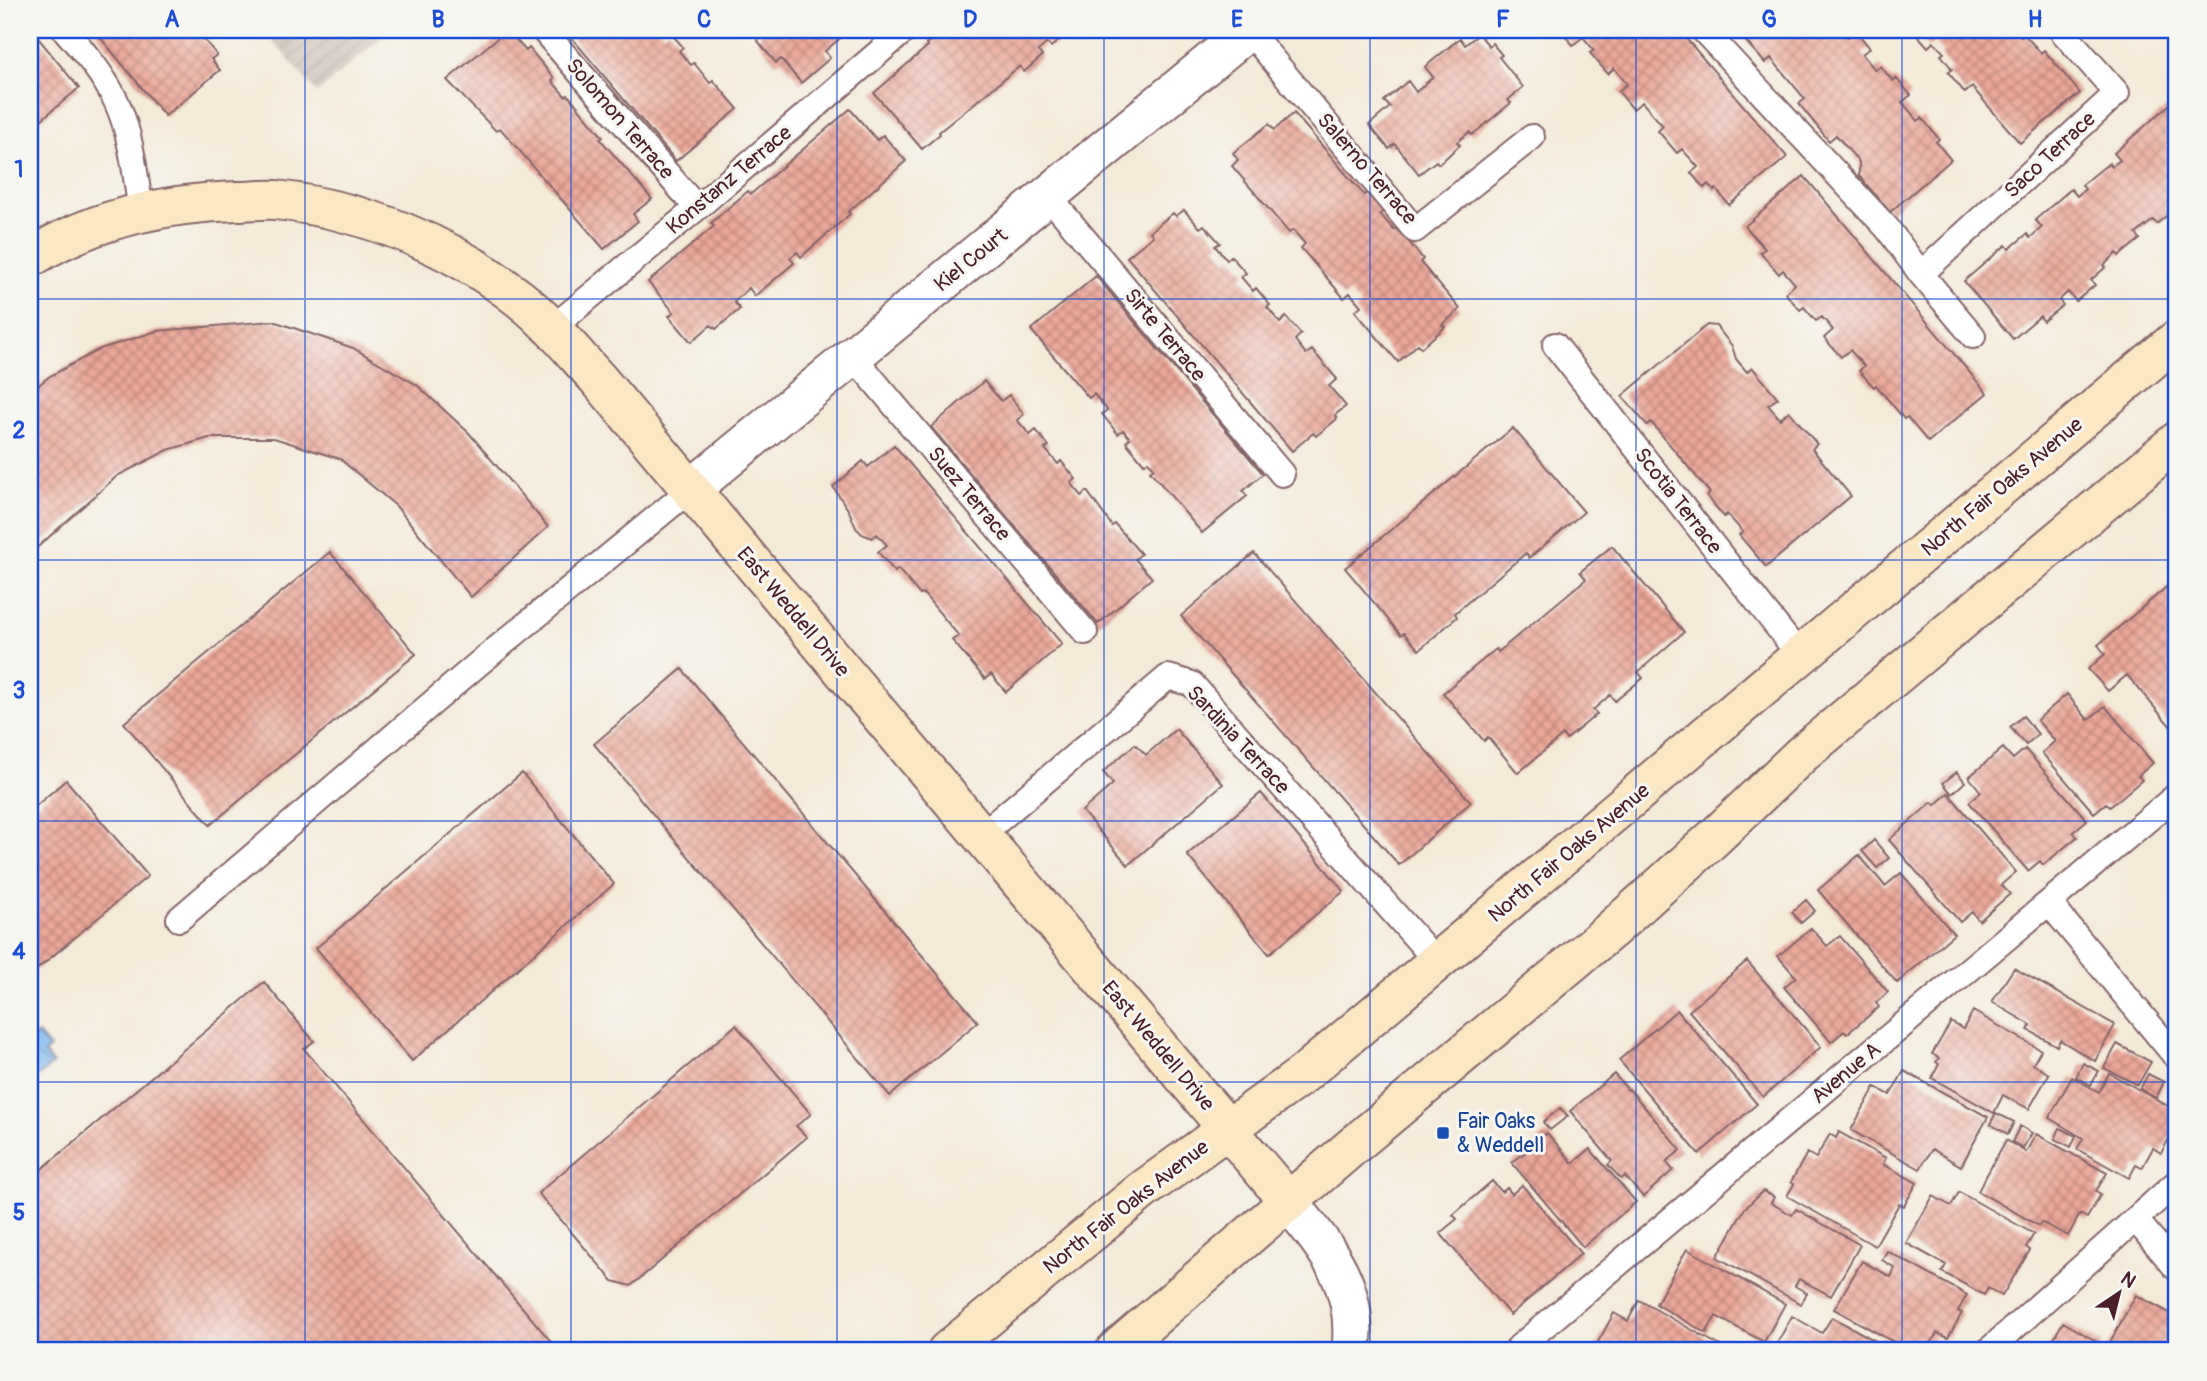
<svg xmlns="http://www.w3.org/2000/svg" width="2207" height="1381" viewBox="0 0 2207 1381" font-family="Pangolin,sans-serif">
  <defs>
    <pattern id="industrial-furrows" width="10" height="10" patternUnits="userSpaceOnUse" patternTransform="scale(1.75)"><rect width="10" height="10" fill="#cdc2b9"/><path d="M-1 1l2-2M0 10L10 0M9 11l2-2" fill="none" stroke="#b2a69f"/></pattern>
    <pattern id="water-waves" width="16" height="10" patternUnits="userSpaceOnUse" patternTransform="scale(1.75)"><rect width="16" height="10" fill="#7ab6ec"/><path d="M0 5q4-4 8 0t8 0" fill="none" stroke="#6693bf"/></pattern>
    <pattern id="building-cross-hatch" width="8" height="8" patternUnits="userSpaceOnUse" patternTransform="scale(1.75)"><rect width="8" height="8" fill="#eaa799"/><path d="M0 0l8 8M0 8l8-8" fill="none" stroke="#c0877d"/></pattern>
  </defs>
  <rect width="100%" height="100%" fill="#f6f6f2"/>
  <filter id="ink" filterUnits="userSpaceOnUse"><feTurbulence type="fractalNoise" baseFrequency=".0143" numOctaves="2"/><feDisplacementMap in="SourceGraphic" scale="14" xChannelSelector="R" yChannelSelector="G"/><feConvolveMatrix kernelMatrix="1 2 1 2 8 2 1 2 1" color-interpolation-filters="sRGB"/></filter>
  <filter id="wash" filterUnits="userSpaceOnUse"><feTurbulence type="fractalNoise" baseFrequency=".00686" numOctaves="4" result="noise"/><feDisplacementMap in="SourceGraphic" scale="28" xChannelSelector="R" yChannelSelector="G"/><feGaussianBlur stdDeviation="1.57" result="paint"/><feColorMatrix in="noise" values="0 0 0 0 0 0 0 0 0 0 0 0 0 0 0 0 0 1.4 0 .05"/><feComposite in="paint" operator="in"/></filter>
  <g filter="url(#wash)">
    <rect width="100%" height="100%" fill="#f4ead9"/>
    <path fill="url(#industrial-furrows)" d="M264,30H390L317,93Z"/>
    <path fill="url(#water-waves)" stroke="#626a8c" stroke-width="2" d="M30,1034L33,1038L38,1034L50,1048L44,1053L53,1064L30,1083Z"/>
    <g id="blocks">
      <path fill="url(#building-cross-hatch)" d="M30,30H39L34,33L79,88L30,129Z
        M94,30H186L191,35L196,30L217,55L211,59L220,70L165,116Z
        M507,30L526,51L529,48L554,78L552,81L565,96L568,95L603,137L600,139L652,199L633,214L638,221L604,249L500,128L496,131L447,80Z
        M565,30H659L663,34L668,30L683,47L679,51L691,65L694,63L710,83L713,80L738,109L676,161Z
        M757,30H850L825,51L830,58L801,83L781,59L776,63L757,40L762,36Z
        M943,30H1072L1051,47L1047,43L1038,51L1042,56L1024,72L1020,66L939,132L940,134L922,149L874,93L928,46L926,44Z
        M1560,30H1679L1787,157L1729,205L1716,189L1714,191L1708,184L1704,188L1691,173L1698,167L1682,149L1677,153L1658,131L1663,126L1642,102L1633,109L1618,91L1627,84L1614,68L1608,74L1590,53L1594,50L1583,37L1573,45Z
        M1736,30H1841L1848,37L1856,31L1870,48L1862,54L1875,70L1880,66L1893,81L1896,78L1911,95L1902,102L1918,121L1922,118L1939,139L1936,142L1951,160L1890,212L1859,176V162L1836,135L1829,141L1799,104L1805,99L1771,58L1765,63Z
        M1913,30H2015L2021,37L2024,34L2041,53L2044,50L2080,93L2020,143L1972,87L1965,93L1948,72L1952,69L1941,55L1944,53L1934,42L1928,47Z
        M1479,34L1489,46L1492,43L1502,55L1499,57L1523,87L1508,100L1511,103L1472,135L1469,132L1457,142L1460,145L1439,164L1436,161L1419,174L1395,144L1389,149L1369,125L1390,107L1384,101L1408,81L1416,92L1433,77L1425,67L1460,38L1465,45Z
        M2177,98V195L2169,202L2174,209L2157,224L2153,220L2136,234L2140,239L2119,256L2117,253L2104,265L2106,267L2091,280L2095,285L2076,301L2068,292L2059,300L2063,305L2043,321L2040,316L2013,339L1964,281L2006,245L2009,249L2027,234L2030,238L2042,227L2035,220L2071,189L2077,196L2085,189L2082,185L2109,163L2112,166L2120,160L2114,153Z
        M850,109L877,140L883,135L906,161L848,212L850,214L801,257L797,252L790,258L794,263L755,296L749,288L734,302L740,309L716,329L711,325L691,342L669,316L674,312L648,282L714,226L711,223L748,191L751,194Z
        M1294,113L1364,195L1367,193L1383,211L1380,214L1394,230L1397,227L1423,259L1420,262L1460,309L1442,325L1445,327L1421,348L1418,344L1398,362L1355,311L1361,306L1350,293L1344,298L1301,248L1305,244L1293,230L1289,233L1232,166L1238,160L1233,153L1269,124L1274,130Z
        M1804,176L1987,393L1928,442L1907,417L1904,419L1876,385L1874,387L1859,371L1864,366L1850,350L1841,357L1824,338L1833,330L1822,317L1816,321L1804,307L1800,310L1785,293L1795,284L1783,270L1779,274L1760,252L1765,249L1745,226Z
        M1184,210L1200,228L1204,225L1220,243L1215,246L1227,260L1231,256L1246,273L1241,277L1253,291L1256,288L1270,305L1267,307L1280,323L1286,317L1301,334L1295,340L1306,354L1312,350L1337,379L1329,386L1346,406L1335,415L1337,419L1316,436L1313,433L1292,451L1127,257L1153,236L1150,232L1173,213L1176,216Z
        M1096,276L1263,474L1243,491L1247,496L1202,533L1150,471L1154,468L1148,461L1144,464L1126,442L1130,438L1123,430L1118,434L1102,414L1107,410L1094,394L1089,398L1031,330Z
        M273,321L353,348L417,385L469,433L548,527L471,597L396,506L340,459L274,438H209L168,450L117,476L30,554V392L50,376L100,349L157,331Z
        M1707,325L1716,326L1732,346L1736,359L1747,372L1752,367L1778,398L1768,405L1780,419L1789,411L1817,444L1812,449L1851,496L1766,567L1739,535L1743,532L1727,514L1724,517L1707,496L1710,493L1651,422L1647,425L1622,396Z
        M984,381L1001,401L1009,395L1024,414L1017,420L1030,435L1036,430L1049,446L1045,449L1058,464L1061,461L1076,479L1071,483L1082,496L1087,491L1112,526L1115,524L1141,554L1135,559L1152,578L1098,624L931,427Z
        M1513,428L1584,512L1529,558L1526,553L1455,613L1457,617L1419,650L1404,633L1401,635L1345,568Z
        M894,445L1062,644L1006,692L991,674L985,679L952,640L959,636L923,593L920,595L898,569L895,572L878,552L887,545L877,534L872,538L862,534L856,528L849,511L833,487L863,461L868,467Z
        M1612,546L1684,632L1638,672L1643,678L1615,701L1610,695L1593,710L1597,714L1566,740L1563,735L1518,773L1488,737L1484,741L1443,693L1496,649L1498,652L1586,579L1580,572Z
        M330,552L416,654L210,825L124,723Z
        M1254,553L1471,802L1399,865L1181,616Z
        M2170,584L2177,593V734L2127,675L2108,691L2088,669L2105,654L2098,645Z
        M682,669L978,1022L890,1096L594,744Z
        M2067,694L2088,720L2105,706L2153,763L2138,776L2142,780L2110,807L2106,803L2094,813L2042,753L2055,741L2037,720Z
        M2023,716L2038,734L2026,745L2010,727Z
        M1176,729L1223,784L1128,865L1082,811L1113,784L1103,772L1135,744L1146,755Z
        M2003,748L2013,759L2025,749L2087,820L2073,832L2077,837L2043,865L2040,861L2028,871L1969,802L1981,792L1969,777Z
        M1957,772L1965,782L1952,794L1943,783Z
        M522,773L614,884L412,1061L316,948Z
        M66,780L148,876L30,975V811Z
        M1261,793L1344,891L1269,954L1187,855Z
        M1948,793L2016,872L2001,885L2010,894L1979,921L1972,912L1960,922L1889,840L1932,802L1935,805Z
        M1874,840L1889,858L1877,868L1862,851Z
        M1859,855L1885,886L1901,873L1954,934L1897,983L1818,890Z
        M1806,900L1815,911L1801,923L1792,912Z
        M1811,928L1827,946L1840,936L1888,992L1876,1003L1879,1007L1847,1034L1844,1031L1831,1042L1784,987L1796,977L1778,956Z
        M1747,961L1821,1047L1763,1097L1689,1011Z
        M2014,968L2115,1025L2095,1061L2060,1040L2057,1046L2028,1030L2031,1025L1992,1002Z
        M264,982L314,1041L304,1049L559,1351H30V1179Z
        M1677,1010L1757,1104L1699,1154L1619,1060Z
        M1973,1011L2041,1050L2033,1064L2049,1074L2029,1109L2003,1095L1994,1113L1932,1078L1939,1064L1936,1062L1939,1058L1932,1054L1951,1022L1963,1029Z
        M736,1025L811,1114L796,1126L807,1137L631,1286L613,1281L538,1193Z
        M2117,1044L2151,1062L2138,1085L2104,1068Z
        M2083,1063L2099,1071L2091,1085L2076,1077Z
        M1904,1071L1988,1117L1961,1166L1932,1149L1920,1169L1851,1130L1875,1087L1890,1095Z
        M2109,1073L2177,1111V1119L2172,1128L2174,1130L2161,1153L2153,1148L2142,1168L2136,1165L2129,1178L2077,1149L2083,1138L2049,1118L2072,1077L2099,1092Z
        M1614,1074L1628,1090L1629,1089L1681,1150L1666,1162L1673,1170L1643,1197L1625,1176L1621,1179L1608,1165L1612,1161L1570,1111Z
        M2148,1074L2164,1082L2156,1098L2140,1089Z
        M1560,1108L1568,1116L1550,1130L1543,1122Z
        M1996,1113L2014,1122L2008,1134L1990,1124Z
        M2020,1126L2032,1133L2023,1148L2012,1142Z
        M2060,1128L2076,1136L2071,1147L2055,1139Z
        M1839,1132L1886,1158L1883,1164L1917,1183L1904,1206L1899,1204L1875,1246L1787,1196L1794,1184L1791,1182L1807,1153L1816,1158L1830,1134L1836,1138Z
        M1547,1133L1573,1163L1590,1149L1636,1202L1583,1247L1512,1163Z
        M2036,1134L2107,1173L2096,1191L2101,1194L2087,1218L2080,1214L2068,1236L2041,1222L2039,1226L1978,1191L2006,1140L2026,1152Z
        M1492,1181L1502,1192L1507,1188L1512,1194L1522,1185L1581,1254L1510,1315L1440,1233L1457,1219L1453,1215Z
        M1763,1191L1774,1197L1771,1203L1792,1215L1796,1209L1860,1245L1831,1296L1799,1279L1795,1286L1807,1293L1801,1304L1717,1257L1745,1208Z
        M1959,1192L2034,1234L2026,1247L2030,1250L2002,1296L1988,1288L1984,1295L1942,1272L1946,1265L1906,1243L1933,1196L1951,1206Z
        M1687,1249L1785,1304L1764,1342L1716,1316L1706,1333L1656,1304Z
        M1887,1251L1967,1295L1958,1311L1962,1313L1948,1338L1937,1333L1927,1351H1910L1834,1309L1862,1261L1891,1277L1895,1268L1882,1260Z
        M2136,1295L2177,1317L2173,1325L2177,1327V1351H2105Z
        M1639,1300L1724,1348L1722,1351H1593L1614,1313L1628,1321Z
        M1792,1316L1822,1333L1832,1317L1894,1351H1773Z
        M2063,1322L2103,1345L2099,1351L2047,1350Z"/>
    </g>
  </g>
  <g filter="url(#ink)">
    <use href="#blocks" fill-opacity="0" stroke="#866668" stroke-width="2"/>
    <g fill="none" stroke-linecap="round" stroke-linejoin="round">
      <g stroke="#866668" stroke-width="28">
        <path id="lane" d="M65,30C84,52 103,74 116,101C131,132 136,178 141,213
          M543,30L697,208
          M1248,30L1415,230L1532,137
          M1703,30L1887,228L1921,274L1973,336
          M1049,197L1282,474
          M1921,274L2117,93L2061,30
          M552,328L697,208L905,30
          M1555,345L1801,657
          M853,356L1085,632
          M980,836L1168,677L1192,684L1438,963
          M2049,903L2177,1058
          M179,919L478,664L691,489
          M2136,1220L2177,1269
          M1517,1351L1519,1347L2177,795
          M1988,1351L2177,1182"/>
      </g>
      <g stroke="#866668" stroke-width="42">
        <path id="street" d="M691,489L1249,30
          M1289,1202C1327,1249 1360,1286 1351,1351"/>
      </g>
      <g stroke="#866668" stroke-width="42">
        <path id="secondary" d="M30,258C92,219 166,203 238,201C251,201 264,199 276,200C364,210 450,244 520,299C549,322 573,352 598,379L1289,1202
          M947,1351L1143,1190L1301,1076L2177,339
          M1115,1351L1354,1145L1610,931L1715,837L1802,754L2177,441"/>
      </g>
      <use href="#lane" stroke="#fff" stroke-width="24"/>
      <use href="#street" stroke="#fff" stroke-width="38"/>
      <use href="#secondary" stroke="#fae7c3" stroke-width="38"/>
    </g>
  </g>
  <path fill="none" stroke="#1d4ed8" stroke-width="2" stroke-opacity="0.55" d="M305,30V1351M571,30V1351M837,30V1351M1104,30V1351M1370,30V1351M1636,30V1351M1902,30V1351M30,299H2177M30,560H2177M30,821H2177M30,1082H2177"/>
  <rect fill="#1a4fb4" stroke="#f6f6f2" stroke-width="2.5" x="1436" y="1126" width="14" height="14" rx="3.5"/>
  <g text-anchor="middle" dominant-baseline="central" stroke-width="6" stroke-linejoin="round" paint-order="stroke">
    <g font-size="21" fill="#4a1f2b" stroke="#f6f6f2">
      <text transform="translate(620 119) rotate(49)">Solomon Terrace</text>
      <text transform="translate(2050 155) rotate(-43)">Saco Terrace</text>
      <text transform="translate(1367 169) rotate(49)">Salerno Terrace</text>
      <text transform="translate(729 180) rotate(-40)">Konstanz Terrace</text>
      <text transform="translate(971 260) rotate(-39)">Kiel Court</text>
      <text transform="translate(1165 335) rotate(50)">Sirte Terrace</text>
      <text transform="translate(2002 487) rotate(-40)">North Fair Oaks Avenue</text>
      <text transform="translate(969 494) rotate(50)">Suez Terrace</text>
      <text transform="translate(1678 501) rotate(52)">Scotia Terrace</text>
      <text transform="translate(793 612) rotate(50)">East Weddell Drive</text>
      <text transform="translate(1238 740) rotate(47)">Sardinia Terrace</text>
      <text transform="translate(1569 853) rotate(-40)">North Fair Oaks Avenue</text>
      <text transform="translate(1158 1046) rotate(50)">East Weddell Drive</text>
      <text transform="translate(1846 1073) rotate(-40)">Avenue A</text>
      <text transform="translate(1126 1207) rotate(-38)">North Fair Oaks Avenue</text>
    </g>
    <g font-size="21" fill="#164399" stroke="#f6f6f2" text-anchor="start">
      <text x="1457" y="1121">Fair Oaks<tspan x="1457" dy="24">&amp; Weddell</tspan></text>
    </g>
  </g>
  <rect width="2207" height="1381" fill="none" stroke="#f6f6f2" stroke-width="77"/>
  <g transform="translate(2119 1293) rotate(35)" stroke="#f6f6f2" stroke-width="5" paint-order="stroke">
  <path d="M0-5L12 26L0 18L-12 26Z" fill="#4a1f2b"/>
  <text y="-10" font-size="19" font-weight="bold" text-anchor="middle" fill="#4a1f2b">N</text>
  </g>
  <rect x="38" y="38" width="2130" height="1304" fill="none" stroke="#1d4ed8" stroke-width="2.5"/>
  <g font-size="23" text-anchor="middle" font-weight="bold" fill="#1d4ed8">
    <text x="172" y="27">A</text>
    <text x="438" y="27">B</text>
    <text x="704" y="27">C</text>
    <text x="970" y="27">D</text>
    <text x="1237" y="27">E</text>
    <text x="1503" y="27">F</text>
    <text x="1769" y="27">G</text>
    <text x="2035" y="27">H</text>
    <text x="19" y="177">1</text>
    <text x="19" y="438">2</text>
    <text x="19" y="698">3</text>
    <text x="19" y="959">4</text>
    <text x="19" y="1220">5</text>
  </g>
</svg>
